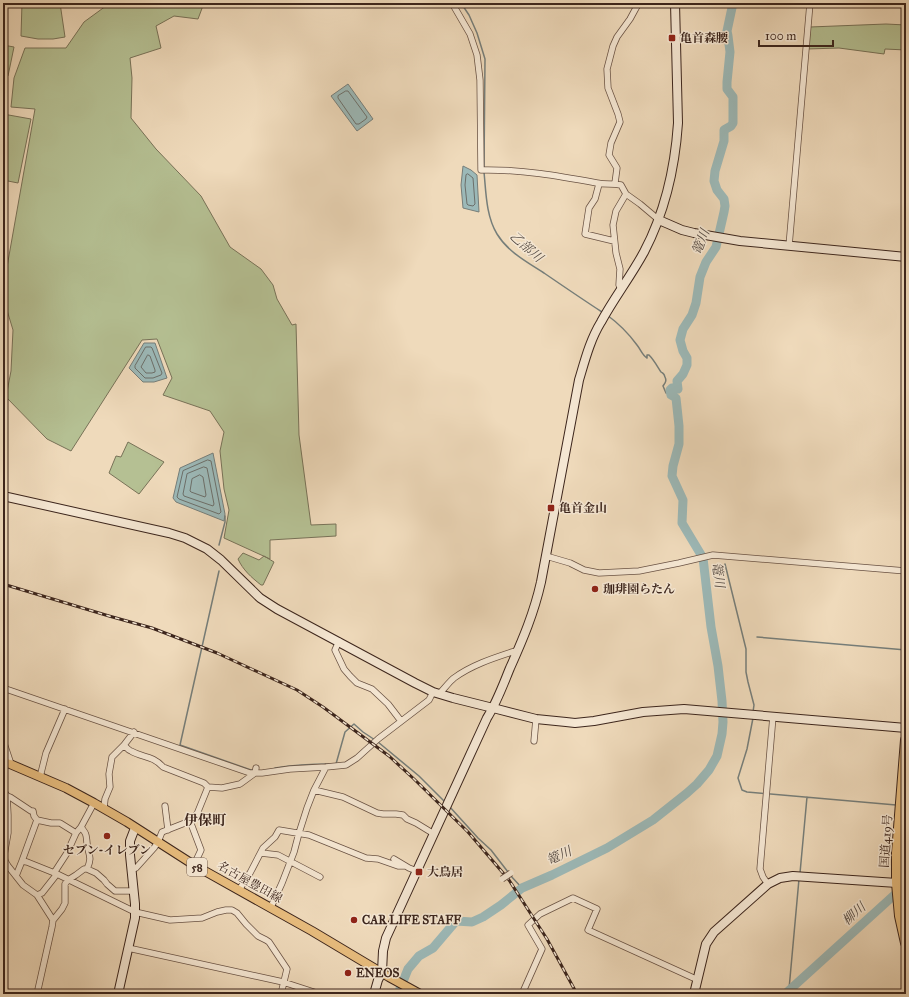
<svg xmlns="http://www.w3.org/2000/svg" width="909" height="997" viewBox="0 0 909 997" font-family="'IM FELL Great Primer','Noto Serif JP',serif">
  <rect width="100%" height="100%" fill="#efdabb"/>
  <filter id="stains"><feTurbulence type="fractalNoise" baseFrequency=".005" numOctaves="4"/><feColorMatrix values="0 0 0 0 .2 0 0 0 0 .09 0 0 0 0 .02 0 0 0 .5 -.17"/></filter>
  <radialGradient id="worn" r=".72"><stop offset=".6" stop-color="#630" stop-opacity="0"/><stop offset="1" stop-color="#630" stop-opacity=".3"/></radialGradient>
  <path fill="#b5c093" stroke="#787258" d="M22,3H60L65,37L53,39H38L21,36Z
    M110,3H204L198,19L174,16L156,26L161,48L130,58L132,78L131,118L156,149L201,196L230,247L261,269L273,285L277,299L292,325L296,324L299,435L311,525L336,524V536L270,540V559L224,538L229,510L224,489L220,451L224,432L210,411L163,395L172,378L157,339L142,340L71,451L47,439L6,397L11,371L13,330L3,297V277L7,267L35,109L11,107L14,78L25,48H66L84,22Z
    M886,24L906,25V50L885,49L884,54L839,48L807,49L810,27Z
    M3,45L14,47L8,76L3,75Z
    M3,114L31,119L18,183L3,180Z
    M128,442L164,462L139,494L109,473L116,456L121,457Z
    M243,553L259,560L264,556L274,562L263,585H261C251,577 243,570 238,559Z"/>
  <path fill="#9cb9b8" stroke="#767e7a" d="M348,84L373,119L357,131L331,96Z
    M463,166L471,170L477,175L479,212L463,208L461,185Z
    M144,343H155L167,378L154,382H143L129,368Z
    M213,453L225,514L224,521L176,502L173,498L180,468Z"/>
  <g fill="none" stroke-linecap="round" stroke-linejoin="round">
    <path stroke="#6c6f6a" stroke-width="1" d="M346,91H348L367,117L366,119L359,124H356L338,98V96Z
      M468,174L473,178L475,204L473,206L468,205L467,204L465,185L466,175Z
      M146,347H151L152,348L162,373L161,375L153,378H145L135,368V366Z
      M148,355L150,356L155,370V372L152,373H146L141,367L147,356Z
      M208,460L211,461L221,512L219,514L179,499L177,497L183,471Z
      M204,467L207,468L214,504L213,506L184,496L183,494L187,474Z
      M200,475L203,477L206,495L205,497L191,492L190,491L192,479Z"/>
    <path stroke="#767e7a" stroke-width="1.5" d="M461,3L469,15L477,33L485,59L484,168
      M484,172C486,192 486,216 497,234C508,252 527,262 544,273C563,286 582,299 602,312
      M607,315C618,323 629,334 637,345C641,350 642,355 647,358V355H649C654,360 657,366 661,372C664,374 664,373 665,377C667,381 665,383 663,386L666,393L671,395
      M219,545L225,522V516
      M725,564L746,649V672L748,682L754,705L753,712
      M219,571L180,745L251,770H253
      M757,637L906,650
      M753,718L747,749L738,778L742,790L747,792L896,805
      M378,742L419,776L445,802
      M336,764L345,732L354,724L363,732L375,740
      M275,768C293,765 312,764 331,764
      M449,806L478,838L491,850L508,872
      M800,873L807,797
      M510,875L522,888
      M789,989L799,879"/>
    <path stroke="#9cb9b8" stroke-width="9" d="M398,994L408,969L419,956L433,948L456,921L472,922L483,917L501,905L522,888L552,875L607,848L653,820L687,793L697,784L709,770L717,756L722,734L723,722L722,701L718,666L711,627L703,558L682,523L683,500L672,476L673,466L679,444V426L676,398L671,395L670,390L672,388L678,389L677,381L683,374L687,365V358L683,351L680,340L683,329L692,315L696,303L700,277L706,262L716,247L724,212L725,206L724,199L717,190L714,181L715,171L724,141V130L731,126L733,123V97L727,89V82L730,52L728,36L727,31L733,3
      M785,994L902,888L906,836"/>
    <g stroke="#695244" stroke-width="7">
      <path id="street" d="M452,3L470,34L477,55L480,80L481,170C520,169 559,176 597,183C606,185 612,183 621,185L626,194L640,204L659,220
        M615,183L617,168L609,155L611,143L620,122L618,114L608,88L607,69L613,46L617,37L630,19L636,8L639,3
        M599,184L595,199L589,208L585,234L614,241
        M789,246L810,3
        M621,289L619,285L620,269L616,253L613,225L616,211L626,194
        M546,556L570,563L584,570L599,573L639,571L679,563L713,555L906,571
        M339,641L335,650L344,669L350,676L357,683L372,689L388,704L401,721
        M3,688L250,773H262L290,769L326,767L346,765L357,758L378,739L429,700L433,692
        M439,694C444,689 449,682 454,678C473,664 497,657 518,650
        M134,732L124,745C126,747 128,750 131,751C143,758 152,755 163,767L204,783L208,787L222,788L240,784L255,773L256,768
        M3,740L10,761V764
        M534,741L536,719
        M40,777L46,753L65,709
        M3,790L7,796L8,815V833L4,856L5,861L8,866L23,885L37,895L53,920L52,927L37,994
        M314,790L343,797L377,813L383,814H396L403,815L407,819L416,823L434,834
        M7,796L10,797L31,811H33L34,816L37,820L22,861
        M165,806L168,830
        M104,808L105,799L110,787L109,774L112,757L124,745
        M37,820L51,823H60L76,833
        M190,821L197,814L208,787
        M81,827C87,835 86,834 87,843C88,855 93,856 87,869
        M261,853L278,855L320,877
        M394,859L409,868L417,871
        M131,870L136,868L154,848L158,842L162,832L190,821L201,850L194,865
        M54,873L67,853L76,833L81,827L94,803
        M16,876L22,861L27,862L57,874L135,912L170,920L202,918L217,912L226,910H232L237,913L246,924L258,936L266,940L269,942L287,969L281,994
        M768,884L763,877L760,869L773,716
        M239,890L250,873L263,848L275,837L279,830L309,835L366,858L378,859L398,866H405
        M37,895L42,893L57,874
        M271,907L282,883L294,852L299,833L307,808L314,790L326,767
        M53,920L54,919L62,909L65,903V884L68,880L76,875L84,869H87L96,873L104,880L107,884L115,891H134
        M128,948L283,982L320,994
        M522,994L542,949L528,925L540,914L573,898L597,909L588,930L698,980"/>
    </g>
    <g stroke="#3c251c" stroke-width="10">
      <path id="secondary" d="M659,220L682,230L694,233L740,241L906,257
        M3,496L169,533L185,538L207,549L221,560L260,598L277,609L415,683L433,692L453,698L493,708L536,719L566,722L575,723L594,721L643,712L684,709L906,728
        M118,994L135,918V904L130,855V841L135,828
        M374,994L378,980L382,972L383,951L386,938L487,718C497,702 503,685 510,668C523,639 534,613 541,582L579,380C585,360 590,340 601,322C614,298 631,276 644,252C665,212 675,168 678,123L675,3
        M694,994L706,944L714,932L768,884L780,878L793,876L897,883"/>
    </g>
    <g stroke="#3c251c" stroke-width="10">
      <path id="primary" d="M3,762L10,764L66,788L94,803L127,822L194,865L312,931L389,977L420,994"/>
    </g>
    <g stroke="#3c251c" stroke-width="12">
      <path id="highway" d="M906,740L897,853V883L900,916L906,943"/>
    </g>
    <use href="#street" stroke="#f5e7d3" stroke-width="5.5"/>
    <use href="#secondary" stroke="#f5e7d3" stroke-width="8"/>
    <use href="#primary" stroke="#e8bd7e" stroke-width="8"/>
    <use href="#highway" stroke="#e8bd7e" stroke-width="10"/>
    <g stroke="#3c251c" stroke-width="3">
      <path id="rail" d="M3,584L109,616L152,628L217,653L297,690L323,707L389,756L414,779L468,832L509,880L547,939L577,994"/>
    </g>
    <use href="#rail" stroke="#f5e7d3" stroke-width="1.5" stroke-dasharray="4.5" stroke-linecap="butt"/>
    <g stroke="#695244" stroke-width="7" stroke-linecap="butt">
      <path id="street-bridge" d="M502,879L511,873"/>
    </g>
    <use href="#street-bridge" stroke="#f5e7d3" stroke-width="5.5"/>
  </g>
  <g fill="#8f2418" stroke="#f5e7d3" stroke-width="1.5">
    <rect x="668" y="34" width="8" height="8" rx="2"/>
    <rect x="547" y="504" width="8" height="8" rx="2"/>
    <circle cx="595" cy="589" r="4"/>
    <circle cx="107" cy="836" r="4"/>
    <rect x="415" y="868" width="8" height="8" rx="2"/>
    <circle cx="354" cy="920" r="4"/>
    <circle cx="348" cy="973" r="4"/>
  </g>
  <g text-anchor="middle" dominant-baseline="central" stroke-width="3" stroke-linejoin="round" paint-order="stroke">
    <rect fill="#f5e7d3" stroke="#745f53" stroke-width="1" x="187" y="858" width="20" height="18" rx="3"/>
    <g font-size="11" font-weight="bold" fill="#3c251c">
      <text x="197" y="867">58</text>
    </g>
    <g font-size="12" font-weight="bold" fill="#3c251c" stroke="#f5e7d3" text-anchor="start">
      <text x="680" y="38">亀首森腰</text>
      <text x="559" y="508">亀首金山</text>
      <text x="603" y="589">珈琲園らたん</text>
      <text x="107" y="850" text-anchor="middle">セブン-イレブン</text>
      <text x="427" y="872">大鳥居</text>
      <text x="362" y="920">CAR LIFE STAFF</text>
      <text x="356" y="973">ENEOS</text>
    </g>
    <g font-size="12" fill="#3c251c" stroke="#f5e7d3">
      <text transform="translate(886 841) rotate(-86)">国道419号</text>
      <text transform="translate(250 882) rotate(29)">名古屋豊田線</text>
    </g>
    <g font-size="13" font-style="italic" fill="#544a43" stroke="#f5e7d3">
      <text transform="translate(701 242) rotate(-69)">篭川</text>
      <text transform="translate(526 247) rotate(41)">乙部川</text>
      <text transform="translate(718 575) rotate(82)">篭川</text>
      <text transform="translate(559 856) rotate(-25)">篭川</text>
      <text transform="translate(854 914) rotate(-42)">柳川</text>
    </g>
    <g font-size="14" font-weight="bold" fill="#3c251c" stroke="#f5e7d3">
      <text x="205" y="820">伊保町</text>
    </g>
  </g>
  <rect width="909" height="997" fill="none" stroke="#efdabb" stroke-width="16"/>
  <rect x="4" y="4" width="901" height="989" fill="none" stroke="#3c251c" stroke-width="2"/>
  <rect x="8" y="8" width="893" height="981" fill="none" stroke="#3c251c"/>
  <path d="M759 40v6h74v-6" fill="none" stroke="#3c251c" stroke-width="2"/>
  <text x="765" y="40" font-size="12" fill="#3c251c" stroke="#f5e7d3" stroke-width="3" paint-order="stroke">100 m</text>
  <rect width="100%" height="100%" filter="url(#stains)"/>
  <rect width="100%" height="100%" fill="url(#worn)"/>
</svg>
